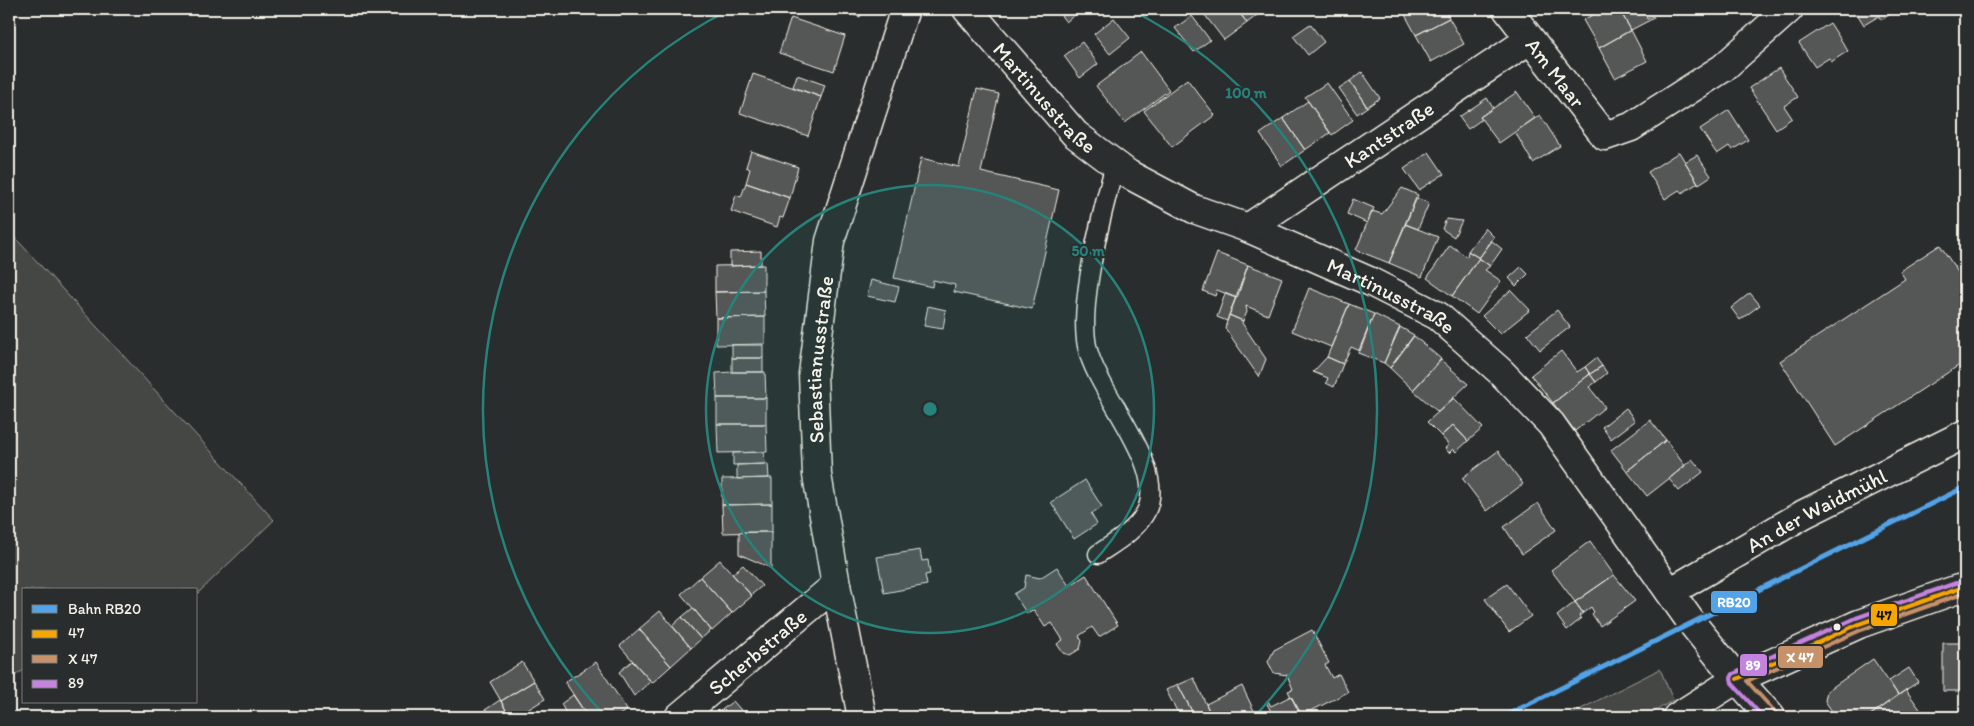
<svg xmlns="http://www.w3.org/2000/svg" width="1974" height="726" viewBox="0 0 1974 726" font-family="Itim,sans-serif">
  <rect width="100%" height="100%" fill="#2a2d2e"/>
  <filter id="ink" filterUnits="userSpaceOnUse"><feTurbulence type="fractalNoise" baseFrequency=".02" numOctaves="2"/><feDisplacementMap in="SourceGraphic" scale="10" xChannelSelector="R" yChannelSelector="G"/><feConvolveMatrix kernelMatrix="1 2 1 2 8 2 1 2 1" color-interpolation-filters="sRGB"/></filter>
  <g filter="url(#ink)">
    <path fill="#444645" stroke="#9c9c96" d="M9,231L274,520L196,595V590H24V670L9,679Z
      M1660,669L1673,700L1646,717H1565Z"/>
    <path fill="#555756" stroke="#f4f1e8" d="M838,9H862L860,17Z
      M1056,9H1082L1066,22Z
      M1237,9H1265L1247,23Z
      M1237,9L1247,23L1224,40L1201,10Z
      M1402,9H1445L1449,18L1416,35Z
      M1604,9H1619L1631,30L1599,48L1583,20Z
      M1619,9H1644L1647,19L1653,16L1654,18L1631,30Z
      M1854,9H1896L1897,10L1881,20L1879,16L1864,25Z
      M1192,16L1210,40L1194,52L1175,28Z
      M791,18L845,36L834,71L779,53Z
      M1114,18L1130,38L1110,54L1094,34Z
      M1449,18L1464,44L1431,62L1416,35Z
      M1830,23L1848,51L1831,62L1829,58L1815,67L1799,43Z
      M1310,24L1324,42L1308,55L1293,36Z
      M1631,30L1647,61L1615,78L1599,48Z
      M1082,42L1098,64L1080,78L1064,56Z
      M1141,52L1169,90L1125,123L1096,86Z
      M1779,68L1798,97L1784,106L1792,118L1776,129L1749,88Z
      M1362,72L1380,98L1367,107L1350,81Z
      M753,74L821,97L808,136L740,113Z
      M797,75L825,85L821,97L793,87Z
      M1187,79L1215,115L1172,147L1144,111Z
      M1350,81L1367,107L1357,114L1339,88Z
      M1327,83L1353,120L1332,135L1305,97Z
      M977,89L999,94L981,172L1059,190L1032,309L954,292L955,285L933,280L932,287L894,278L921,158L959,167Z
      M1517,92L1535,118L1499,143L1480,117Z
      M1487,98L1493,108L1480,117L1482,119L1468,129L1459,117Z
      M1308,101L1330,133L1305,150L1283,118Z
      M1729,110L1748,140L1732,150L1729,146L1717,154L1700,129Z
      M1540,115L1560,146L1533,163L1515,132Z
      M1283,118L1305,150L1282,166L1260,134Z
      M751,151L798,167L790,198L746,183L750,169L746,167Z
      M1429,152L1444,174L1419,190L1404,169Z
      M1679,152L1698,183L1682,193L1679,190L1665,199L1648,172Z
      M1697,155L1711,176L1699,184L1685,162Z
      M746,183L790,198L783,218L780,217L777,227L731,211L736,195L741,197Z
      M1402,188L1418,195L1389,263L1356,250L1372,211L1382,214Z
      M1416,198L1429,203L1418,229L1405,224Z
      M1353,199L1374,208L1367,223L1347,214Z
      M1446,219L1462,221L1454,237L1442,229Z
      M1405,224L1438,237L1422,277L1389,263Z
      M1485,228L1494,237L1479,258L1468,251Z
      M1492,241L1502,249L1490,266L1479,258Z
      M1450,245L1467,257L1468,251L1479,258L1452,296L1427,278Z
      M1940,245L1965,283V367L1964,368L1961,364L1835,446L1780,361L1905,279L1900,271Z
      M761,251V265L730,266V252Z
      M1217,253L1248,265L1237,298L1217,290L1215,296L1203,291Z
      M1479,258L1490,266L1485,270L1501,281L1477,314L1452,296Z
      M764,265V291L715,292V266Z
      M1248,265L1282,278L1268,315L1246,306L1247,312L1243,321L1229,315Z
      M1521,267L1528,274L1516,286L1509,278Z
      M871,280L899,287L895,302L867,296Z
      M1309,288L1349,304L1331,347L1292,331Z
      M1511,290L1530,310L1500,334L1482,316Z
      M764,291L765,317L716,318L715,292Z
      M1750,293L1760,305L1740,320L1731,308Z
      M1225,294L1236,298L1227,321L1217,317Z
      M1349,304L1374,314L1360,351L1351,347L1343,364L1327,357Z
      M928,306L946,310L943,329L924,326Z
      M1557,310L1570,327L1540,350L1527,334Z
      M1374,314L1400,327L1384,363L1358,353Z
      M1229,315L1243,321L1242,323L1266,359L1259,377L1225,328Z
      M765,317V344L716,345V318Z
      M1400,327L1414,335L1390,368L1384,363Z
      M1414,336L1441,359L1413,390L1390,368Z
      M732,345H763V358H732Z
      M1561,351L1577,372L1585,367L1590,374L1553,403L1531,375Z
      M1327,357L1343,364L1334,387L1326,383L1328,378L1313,372Z
      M732,358H763V372H732Z
      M1596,358L1602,366L1590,374L1585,367Z
      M1441,360L1468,384L1438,412L1413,390Z
      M1602,366L1607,373L1596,382L1590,374Z
      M732,372H765L766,398H717L716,373Z
      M1590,374L1596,382L1589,387L1605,407L1575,431L1553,403Z
      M717,398H766V424H717Z
      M1454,398L1483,428L1468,441L1453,425L1441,436L1427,422Z
      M1626,408L1635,421L1611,439L1602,427Z
      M1650,420L1666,440L1627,471L1611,450Z
      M717,424H766L767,452L718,453Z
      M1453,425L1468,441L1456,452L1453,449L1449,453L1445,448L1449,445L1441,436Z
      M1666,440L1685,466L1647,496L1627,471Z
      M1498,451L1523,484L1487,511L1462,478Z
      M764,452L765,464L733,465V453Z
      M1692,459L1703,472L1679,491L1669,479Z
      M765,464H768L769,478L737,479V465Z
      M772,478V504L722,505V479Z
      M1085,480L1102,507L1091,514L1097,524L1074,539L1051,502Z
      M1538,503L1556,530L1522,554L1504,527Z
      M772,504V532L723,533L722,505Z
      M739,532H771V568L739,554Z
      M1590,541L1614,575L1575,602L1551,570Z
      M920,550L922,561L928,560L930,574L925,575L927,585L884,593L877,557Z
      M720,560L752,596L732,613L700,577Z
      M743,565L762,586L751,595L732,574Z
      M1057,567L1069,586L1086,575L1118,625L1099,637L1092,627L1079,636L1082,641L1080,649L1070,655L1063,653L1057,644L1063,640L1052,623L1045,627L1034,610L1027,614L1014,594L1024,588L1026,575L1040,578Z
      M1614,575L1635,601L1600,626L1592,614L1594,612L1591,607L1583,613L1575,602Z
      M700,577L732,613L712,631L681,594Z
      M1507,584L1531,616L1509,632L1485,599Z
      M1575,602L1583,613L1579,616L1581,619L1567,630L1557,616Z
      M693,608L711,630L701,639L682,617Z
      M660,611L691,648L671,666L639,629Z
      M682,617L701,639L691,648L672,626Z
      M639,629L671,666L652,683L620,646Z
      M1312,630L1329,663L1325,665L1332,678L1339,674L1348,692L1301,716L1288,691L1293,689L1287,675L1274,673L1268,662L1274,650Z
      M1943,643H1965V691H1943Z
      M1873,659L1898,695L1869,716L1870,717H1836L1825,701L1827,691Z
      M632,661L651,681L634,696L619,672Z
      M522,662L534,681L501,701L490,682Z
      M596,662L627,710L616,717H588L565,682Z
      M1909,668L1918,682L1898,695L1889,681Z
      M1194,678L1210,713L1201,717H1195L1178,685Z
      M534,681L545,699L516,717H510L501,701Z
      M1178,684V685L1195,717H1180L1166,690Z
      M1242,686L1257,717H1212L1206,704Z
      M1906,690L1922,712L1917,716L1870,717L1869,716Z
      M573,695L588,717H568L561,704Z
      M1291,696L1303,717H1274L1266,702L1268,701L1271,706Z
      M500,700L510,717H487L482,712Z
      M733,701L747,717H713Z"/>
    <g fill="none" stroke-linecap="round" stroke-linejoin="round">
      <g stroke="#f4f1e8" stroke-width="21">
        <path id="lane" d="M1098,554C1114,543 1134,532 1144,515C1173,470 1096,394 1087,346C1078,301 1103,210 1115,164"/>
      </g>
      <g stroke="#f4f1e8" stroke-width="31">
        <g id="street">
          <path id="s1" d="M967,9L1075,134L1128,174L1194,209L1248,228L1369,281L1438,316L1501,372L1551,424L1691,622L1737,679L1771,717"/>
          <path id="s2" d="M1507,9L1605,136L1631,127L1723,68L1789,9"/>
          <path id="s3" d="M1248,228L1529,40"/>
          <path id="s4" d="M1670,592L1804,514L1965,434"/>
          <path id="s5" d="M679,717L836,585"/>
          <path d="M1677,717L1737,679L1859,624L1958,589H1965"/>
        </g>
      </g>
      <g stroke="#f4f1e8" stroke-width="31">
        <g id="secondary">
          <path id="s6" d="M862,717L836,585L817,475L813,374L830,241L905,9"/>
        </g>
      </g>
      <use href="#lane" stroke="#2a2d2e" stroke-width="18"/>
      <use href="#street" stroke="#2a2d2e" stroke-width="28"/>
      <use href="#secondary" stroke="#2a2d2e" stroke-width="28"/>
      <g stroke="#2a2d2e" stroke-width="8">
        <path id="bus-1" d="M1737,679L1859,624L1958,589H1965"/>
      </g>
      <g stroke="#2a2d2e" stroke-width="8">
        <path id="bus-2" d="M1776,713L1747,681L1861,630L1959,595H1965"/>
      </g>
      <g stroke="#2a2d2e" stroke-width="8">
        <path id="bus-3" d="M1763,717L1732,683L1731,678L1733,674L1856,618L1956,583H1965"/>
      </g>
      <use href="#bus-1" stroke="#f7a600" stroke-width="4"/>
      <use href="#bus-2" stroke="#c7916a" stroke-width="4"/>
      <use href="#bus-3" stroke="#c483df" stroke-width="4"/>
      <g stroke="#2a2d2e" stroke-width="9">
        <path id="rail-1" d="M1503,717L1965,487"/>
      </g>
      <use href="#rail-1" stroke="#53a3e8" stroke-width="5"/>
    </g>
  </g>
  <circle cx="930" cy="409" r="224" fill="#26827a" fill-opacity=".12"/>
  <g fill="none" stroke="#26827a" stroke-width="2.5">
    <circle cx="930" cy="409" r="224"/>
    <path d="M606 717A447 447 0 0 1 731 9M1129 9A447 447 0 0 1 1254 717"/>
  </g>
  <circle fill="#f4f1e8" stroke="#2a2d2e" stroke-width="2" cx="1837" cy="627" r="4.5"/>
  <g text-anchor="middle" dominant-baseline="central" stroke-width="4" stroke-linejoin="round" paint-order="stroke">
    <g font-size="21" fill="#f4f1e8" stroke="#2a2d2e">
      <text stroke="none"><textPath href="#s2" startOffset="80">Am Maar</textPath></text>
      <text stroke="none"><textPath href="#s1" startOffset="118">Martinusstraße</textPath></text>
      <text stroke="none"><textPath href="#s3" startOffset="169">Kantstraße</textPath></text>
      <text stroke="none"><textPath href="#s1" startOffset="522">Martinusstraße</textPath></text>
      <text stroke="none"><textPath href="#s6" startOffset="362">Sebastianusstraße</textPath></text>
      <text stroke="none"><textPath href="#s4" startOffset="168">An der Waidmühl</textPath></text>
      <text stroke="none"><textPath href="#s5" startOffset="102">Scherbstraße</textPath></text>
    </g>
  </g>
  <circle cx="930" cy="409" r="8" fill="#26827a" stroke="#2a2d2e" stroke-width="2.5"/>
  <g font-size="15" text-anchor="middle" font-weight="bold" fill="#26827a" stroke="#2a2d2e" stroke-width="4" stroke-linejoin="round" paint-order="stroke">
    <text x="1246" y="98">100 m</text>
    <text x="1088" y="256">50 m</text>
  </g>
  <g stroke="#2a2d2e" stroke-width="2">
    <rect x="1710" y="590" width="48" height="24" rx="5" fill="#53a3e8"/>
    <rect x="1870" y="603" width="28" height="24" rx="5" fill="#f7a600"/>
    <rect x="1777" y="645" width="47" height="24" rx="5" fill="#c7916a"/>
    <rect x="1739" y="653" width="29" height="24" rx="5" fill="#c483df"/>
  </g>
  <g font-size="14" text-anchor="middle" font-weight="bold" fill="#fff">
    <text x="1734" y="607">RB20</text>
    <text x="1800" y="662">X 47</text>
    <text x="1753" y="670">89</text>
  </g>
  <g font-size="14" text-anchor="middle" font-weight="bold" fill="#111">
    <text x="1884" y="620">47</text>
  </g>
  <rect width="1974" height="726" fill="none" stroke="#2a2d2e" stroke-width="30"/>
  <rect x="15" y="15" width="1944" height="696" fill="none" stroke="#f4f1e8" stroke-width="2" filter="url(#ink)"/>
  <rect x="22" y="588" width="175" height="115" fill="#2a2d2e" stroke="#7b7b78"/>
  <rect x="32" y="605" width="25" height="8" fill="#53a3e8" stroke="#7b7b78"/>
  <text x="68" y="614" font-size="15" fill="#f4f1e8">Bahn RB20</text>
  <rect x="32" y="630" width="25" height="8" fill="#f7a600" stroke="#7b7b78"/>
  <text x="68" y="638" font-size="15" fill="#f4f1e8">47</text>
  <rect x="32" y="655" width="25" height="8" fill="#c7916a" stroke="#7b7b78"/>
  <text x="68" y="664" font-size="15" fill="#f4f1e8">X 47</text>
  <rect x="32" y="680" width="25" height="8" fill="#c483df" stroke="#7b7b78"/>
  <text x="68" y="688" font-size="15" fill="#f4f1e8">89</text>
</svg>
